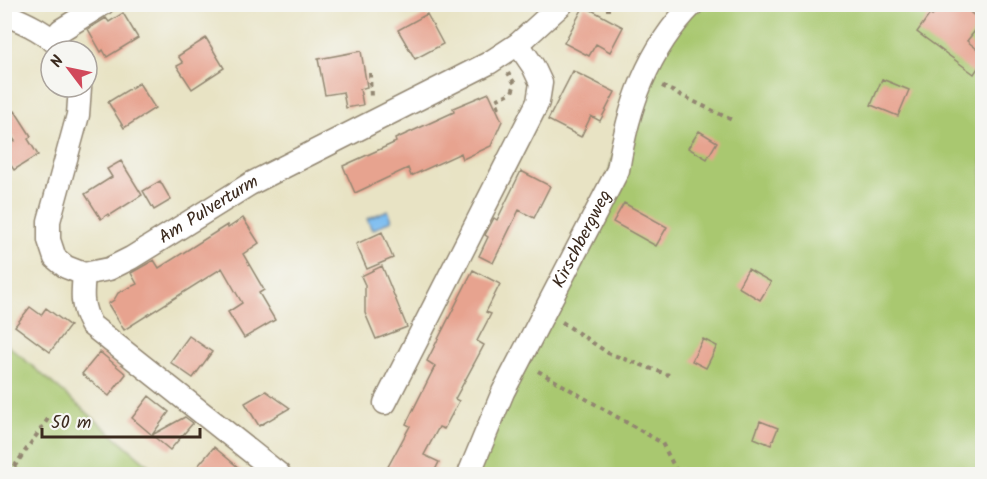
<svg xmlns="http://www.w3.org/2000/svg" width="987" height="479" viewBox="0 0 987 479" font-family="Kalam,sans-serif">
  <rect width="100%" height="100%" fill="#f6f6f2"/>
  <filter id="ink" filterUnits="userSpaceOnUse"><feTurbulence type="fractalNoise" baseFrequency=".0167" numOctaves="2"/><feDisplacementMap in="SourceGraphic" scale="12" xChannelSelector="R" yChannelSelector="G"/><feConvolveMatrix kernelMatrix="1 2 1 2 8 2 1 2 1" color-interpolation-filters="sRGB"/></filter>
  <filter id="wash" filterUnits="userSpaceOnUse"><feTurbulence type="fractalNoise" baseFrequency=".008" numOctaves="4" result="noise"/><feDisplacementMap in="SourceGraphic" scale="24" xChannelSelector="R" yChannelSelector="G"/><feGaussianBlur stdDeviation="1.35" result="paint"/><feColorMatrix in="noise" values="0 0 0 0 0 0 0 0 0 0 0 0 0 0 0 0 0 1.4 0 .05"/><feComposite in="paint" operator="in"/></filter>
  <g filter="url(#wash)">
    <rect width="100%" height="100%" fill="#e8e3c4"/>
    <path fill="#a9c870" stroke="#727947" stroke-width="1.5" d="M679,5H982V474H459L608,178L630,82L638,63L649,39Z
      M4,342L159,474H5Z"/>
    <path fill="#7abcf0" stroke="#5a7387" stroke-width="1.5" d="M388,210L392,220L372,230L367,219Z"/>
    <g id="blocks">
      <path fill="#e7a38f" d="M941,4H960L982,22L967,41L982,53V62L974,74L917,32L930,14L932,16Z
        M584,6L623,27L610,52L596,44L589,56L564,43Z
        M123,13L138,38L107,57L103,50L101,52L88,29L106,18L109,22Z
        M427,14L443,44L415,59L398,30Z
        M206,38L224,68L192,89L177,66L183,63L178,56Z
        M361,51L367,87L360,89L363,105L346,108L343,92L325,95L318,59Z
        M573,71L615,92L600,121L591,116L581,137L548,120Z
        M882,79L909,90L898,116L871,105Z
        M139,83L155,108L124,128L108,102Z
        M489,93L502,121L491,146L463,159L461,153L411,176L408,168L355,193L343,166L396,142L395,139L454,112L453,108Z
        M15,111L31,136L28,139L38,155L14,170L4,155V148L15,141L4,125V117Z
        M699,131L717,142L707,159L688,148Z
        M121,161L142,195L109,216L108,214L101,219L85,194L112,177L107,169Z
        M521,171L550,186L534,218L519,210L493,263L479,256L488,237L485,235L494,218L497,220Z
        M160,181L171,200L154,210L143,191Z
        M624,203L667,227L656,246L613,222Z
        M243,218L259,243L243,254L264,290L259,293L275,320L244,338L228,312L242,303L222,268L124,330L108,304L114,300L118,293L137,284L131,273L154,260L159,268L227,225L228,228Z
        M382,232L393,258L367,269L356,244Z
        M382,266L407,327L376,339L365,313V285L361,276Z
        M748,269L771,282L760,300L738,287Z
        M473,270L500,284L486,312L491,314L477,341L484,345L455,399L459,401L444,429L439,427L424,455L439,462L433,474H384L410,426L406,424L435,366L427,361Z
        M30,307L41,315L46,308L70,326L50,352L15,326Z
        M189,336L212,352L193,378L170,362Z
        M703,339L717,346L706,368L692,361Z
        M100,352L126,374L109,396L82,374Z
        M266,391L290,408L259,426L245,403Z
        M149,396L169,412L152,435L132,418Z
        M185,417L193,423L170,450L152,435Z
        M760,421L778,428L771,445L754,438Z
        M214,447L226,457L246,474H191Z"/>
    </g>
  </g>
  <g filter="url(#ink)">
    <use href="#blocks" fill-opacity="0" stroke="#928671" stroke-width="1.5"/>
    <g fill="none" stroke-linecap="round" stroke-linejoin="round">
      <g stroke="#928671" stroke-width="25">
        <g id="minor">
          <path d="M4,14C27,23 48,33 64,51"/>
          <path d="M53,39L61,30L103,4"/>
          <path id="s1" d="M80,87L78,115L49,221V240L55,258L66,267L84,274L109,269L131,258L250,184L489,63L518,44L562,4"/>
          <path d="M84,274C82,295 81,306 91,325L279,474"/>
          <path d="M385,403L538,102L541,83L533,66L518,44"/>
          <path id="s2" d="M469,474L503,392L618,170C628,108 647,50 693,4"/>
        </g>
      </g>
      <path stroke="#928671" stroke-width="4" stroke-dasharray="4.5 4.5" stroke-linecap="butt" d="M599,4L608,7V14
        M370,73L371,98
        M662,86L732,120
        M499,108L496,100L512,92L515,84L508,73
        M562,322L608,353L669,375
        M538,371L662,443L676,470
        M9,474L50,416"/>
      <use href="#minor" stroke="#fff" stroke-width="22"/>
    </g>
  </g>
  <g text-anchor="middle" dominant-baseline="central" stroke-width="6" stroke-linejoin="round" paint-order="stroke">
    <g font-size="18" fill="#3b2a1e" stroke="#f6f6f2">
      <text stroke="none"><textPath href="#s1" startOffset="351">Am Pulverturm</textPath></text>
      <text stroke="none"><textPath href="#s2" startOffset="261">Kirschbergweg</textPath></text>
    </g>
  </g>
  <rect width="987" height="479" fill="none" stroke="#f6f6f2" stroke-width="24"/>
  <g transform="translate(69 69) rotate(302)"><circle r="28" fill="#f6f6f2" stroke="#aba49d" stroke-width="1.5"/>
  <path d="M0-4.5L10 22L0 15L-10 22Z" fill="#d1495b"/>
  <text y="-9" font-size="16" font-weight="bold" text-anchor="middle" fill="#3b2a1e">N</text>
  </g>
  <path d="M42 428v9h158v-9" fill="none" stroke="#3b2a1e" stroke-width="3"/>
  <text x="51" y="428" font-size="18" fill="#3b2a1e" stroke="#f6f6f2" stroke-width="4.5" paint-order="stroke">50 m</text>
</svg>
